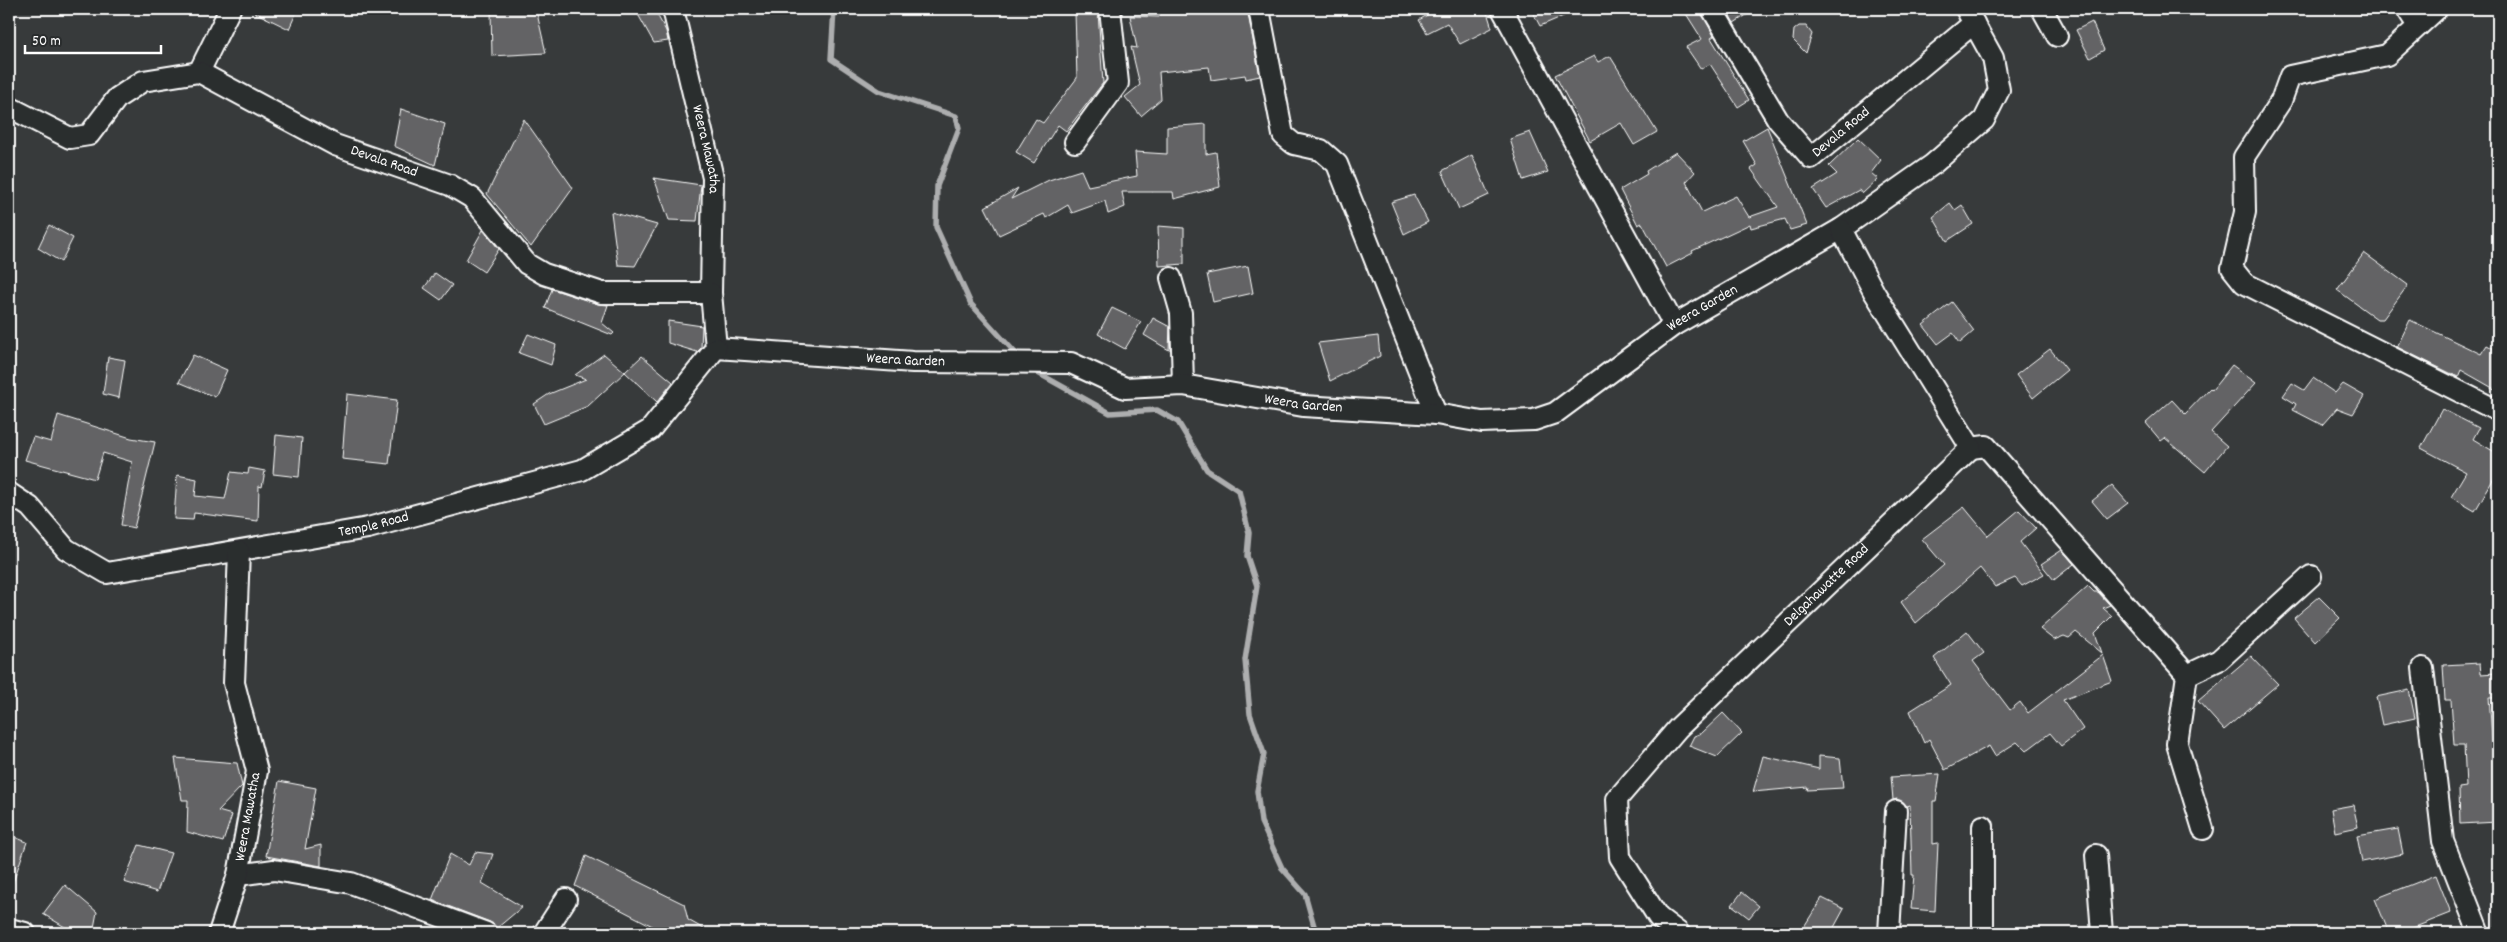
<svg xmlns="http://www.w3.org/2000/svg" width="2507" height="942" viewBox="0 0 2507 942" font-family="Dekko,sans-serif">
  <rect width="100%" height="100%" fill="#373a3b"/>
  <filter id="ink" filterUnits="userSpaceOnUse"><feTurbulence type="fractalNoise" baseFrequency=".02" numOctaves="2"/><feDisplacementMap in="SourceGraphic" scale="10" xChannelSelector="R" yChannelSelector="G"/><feConvolveMatrix kernelMatrix="1 2 1 2 8 2 1 2 1" color-interpolation-filters="sRGB"/></filter>
  <g filter="url(#ink)">
    <g fill="none" stroke-linecap="round" stroke-linejoin="round">
      <path stroke="#adaeaf" stroke-width="5.5" d="M834,9L831,59L879,91L956,116L959,128L937,186L936,227L971,304L1019,357
        M1038,373L1110,413L1157,410L1178,422L1207,470L1239,491L1249,533L1247,556L1257,586L1245,660L1250,714L1264,754L1257,791L1261,822L1282,868L1305,894L1316,933"/>
    </g>
    <path fill="#636465" stroke="#fff" d="M248,9H298L289,29Z
      M507,9H536L546,53L492,56L491,10Z
      M635,9H654L666,31L668,41L654,43Z
      M1163,9H1247L1260,76L1246,79L1245,75L1211,80L1209,67L1159,72L1161,99L1141,116L1125,97L1140,85L1131,47L1137,48L1130,16L1159,17Z
      M1437,9H1486L1492,28L1460,44L1447,23L1427,33L1419,20Z
      M1531,9H1580L1540,26Z
      M1683,9H1700L1714,36L1711,38L1749,100L1738,107L1710,64L1701,69L1686,47L1702,39Z
      M1726,9H1756L1734,23Z
      M1075,12H1098L1103,83L1066,131L1058,125L1034,163L1016,152L1036,119L1043,123L1077,78Z
      M2092,22L2104,50L2090,58L2076,30Z
      M1799,26H1806L1812,34L1806,53L1793,40L1794,30Z
      M1594,56L1598,62L1610,56L1657,132L1634,145L1621,123L1590,141L1555,75Z
      M401,109L445,124L435,165L394,146Z
      M524,119L573,188L531,247L487,194Z
      M1206,124V154L1216,152L1220,187L1174,199L1173,192H1122L1125,207L1108,214L1105,201L1072,213L1068,205L1046,218L1044,214L999,235L985,207L1018,188L1011,199L1049,180L1081,170L1088,186L1137,176L1135,152L1167,154V127Z
      M1767,127L1807,225L1790,230L1785,219L1751,228L1750,224L1692,251L1693,253L1666,267L1642,223L1638,225L1620,190L1647,174L1646,171L1676,152L1695,172L1686,182L1702,212L1736,196L1749,217L1778,207L1751,169L1757,165L1743,141Z
      M1530,132L1548,172L1523,180L1510,139Z
      M1858,138L1881,160L1871,173L1878,179L1862,194L1859,190L1826,208L1813,189L1837,174L1829,166Z
      M1472,155L1489,195L1459,209L1442,171Z
      M654,178L701,185L697,221L669,220Z
      M1414,195L1428,222L1404,234L1391,202Z
      M1950,203L1955,210L1962,205L1973,224L1947,241L1933,217Z
      M611,212L657,225L635,266L618,265Z
      M49,225L73,238L61,262L38,248Z
      M1158,226L1184,228V264L1159,266Z
      M483,230L499,249L484,272L466,260Z
      M2364,253L2408,285L2383,319H2377L2337,290Z
      M1248,266L1253,293L1213,302L1207,274Z
      M435,273L452,285L441,300L424,288Z
      M552,289L598,304L608,305L602,323L614,333L612,335L545,308Z
      M1952,302L1974,331L1960,343L1953,333L1938,344L1923,325Z
      M1112,308L1141,322L1125,349L1098,334Z
      M1153,318L1170,327L1169,350L1144,335Z
      M2410,320L2481,354L2487,345L2498,351V391L2461,370L2458,377L2397,347Z
      M668,321L702,326L701,348L697,352L668,343Z
      M528,334L556,345L551,365L519,353Z
      M1378,336L1380,356L1330,381L1318,343Z
      M2050,349L2067,370L2033,398L2016,375Z
      M604,354L625,372L588,406L544,424L534,404L549,394L586,379L575,375Z
      M193,355L227,370L215,397L179,382Z
      M642,356L673,382L657,402L625,372Z
      M108,357L125,360L119,398L103,394Z
      M2232,365L2256,383L2211,432L2227,446L2205,472L2165,438L2161,441L2146,423L2172,400L2185,414L2210,388L2212,390Z
      M2313,378L2335,393L2343,384L2364,396L2353,414L2337,408L2322,425L2293,410L2296,404L2283,396L2292,383L2304,390Z
      M347,394L397,400L389,464L342,459Z
      M2442,409L2479,428L2473,439L2498,454V471L2475,511L2451,497L2466,472L2421,448Z
      M58,415L131,438L155,442L134,528L121,525L132,462L103,453L95,479L25,460L33,437L51,442Z
      M276,435L302,438L299,477L273,474Z
      M249,468L265,471L262,487L259,486L258,521L194,513L193,520L174,519L177,475L197,479L195,496L225,499L231,472L248,474Z
      M2112,485L2128,503L2107,519L2092,501Z
      M1964,507L1988,536L2019,510L2036,528L2020,542L2044,574L2022,586L2015,578L1995,587L1980,568L1916,623L1901,602L1944,565L1922,539Z
      M2062,550L2074,564L2054,580L2041,564Z
      M2088,586L2094,592H2098L2110,605L2103,608L2112,616L2095,633L2102,653L2076,632L2069,638L2064,636L2054,640L2040,629Z
      M2319,597L2340,618L2315,642L2294,618Z
      M1967,631L1984,653L1973,661L2010,710L2020,702L2028,713L2103,655L2112,681L2063,700L2083,729L2061,746L2050,733L2026,751L2017,742L1995,756L1989,746L1945,770L1929,739L1924,743L1910,711L1951,685L1934,658Z
      M2251,656L2278,684L2224,730L2198,701Z
      M2480,663L2481,674L2495,673L2497,698H2489L2493,747H2498V822L2460,824L2459,788L2466,787L2464,745H2454L2451,700H2445L2443,665Z
      M2409,690L2415,718L2382,725L2376,697Z
      M1723,713L1742,733L1717,757L1689,746L1694,736L1702,733Z
      M1763,756L1819,769V756L1840,758L1843,788L1807,790L1808,787L1753,792Z
      M175,758L237,763L242,786L218,811L232,815L223,842L187,832L188,800H182Z
      M1940,774L1936,801H1933V844L1938,843L1935,911L1911,909L1914,875H1912L1910,805L1907,806L1897,799L1893,800L1891,777Z
      M279,781L316,788L305,849L321,845V866L266,856Z
      M2353,805L2358,827L2335,832L2331,809Z
      M2398,829L2403,854L2362,862L2357,836Z
      M9,835L27,842L11,888L9,887Z
      M139,845L171,853L157,892L124,882Z
      M475,852L493,854L482,883L522,907L497,928L490,922L432,900L450,854L469,865Z
      M586,856L684,904L688,920L711,933H666L575,886Z
      M2436,875L2451,913L2400,933H2389L2375,899Z
      M65,885L97,912L93,933H75L43,914Z
      M1742,892L1759,906L1749,918L1732,905Z
      M1822,898L1844,909L1831,933H1800Z"/>
    <g fill="none" stroke-linecap="round" stroke-linejoin="round">
      <g stroke="#fff" stroke-width="24">
        <g id="minor">
          <path id="s1" d="M673,9L713,178L711,293"/>
          <path d="M1259,9L1283,135L1294,144L1321,150L1337,164L1436,414"/>
          <path d="M1502,9L1674,325"/>
          <path id="s2" d="M1712,9L1778,120L1811,158L1974,23"/>
          <path d="M2042,9L2057,36"/>
          <path d="M2407,9L2418,26"/>
          <path d="M2437,9L2387,55L2290,76L2281,101L2244,157L2245,212L2232,268L2244,283L2498,411"/>
          <path d="M199,72L230,9"/>
          <path id="s3" d="M9,107L70,138L89,135L117,98L143,81L199,72L335,145L450,185L472,198L527,264L544,274L602,293H711L716,348"/>
          <path d="M1075,142L1118,83L1110,9"/>
          <path d="M1171,278L1181,313L1183,385"/>
          <path id="s4" d="M716,348L913,362L1071,363L1125,388L1183,385L1303,406L1436,414L1482,422L1534,420L1555,413L1674,325L1841,229L1932,165L1984,120L1999,90L1993,58L1966,9"/>
          <path d="M1971,448L1986,446L2187,675L2177,744L2203,829"/>
          <path id="s5" d="M9,493L30,507L66,549L107,573L368,528L582,470L650,430L716,348"/>
          <path d="M2423,668L2443,841L2479,933"/>
          <path d="M2187,675L2219,660L2311,576"/>
          <path d="M1983,826V933"/>
          <path d="M2096,855L2102,933"/>
          <path d="M238,875L274,870L351,883L486,933"/>
          <path d="M9,929L25,933"/>
          <path id="s6" d="M219,933L238,875L257,771L234,683L239,551"/>
          <path d="M544,933L566,899"/>
          <path id="s7" d="M1679,933L1658,917L1620,857L1617,799L1678,728L1971,448L1874,292L1841,229"/>
          <path d="M1889,933L1896,811"/>
        </g>
      </g>
      <use href="#minor" stroke="#2a2d2e" stroke-width="20"/>
    </g>
  </g>
  <g text-anchor="middle" dominant-baseline="central" stroke-width="4" stroke-linejoin="round" paint-order="stroke">
    <g font-size="15" fill="#fff" stroke="#2a2d2e">
      <text stroke="none"><textPath href="#s2" startOffset="219">Devala Road</textPath></text>
      <text stroke="none"><textPath href="#s1" startOffset="144">Weera Mawatha</textPath></text>
      <text stroke="none"><textPath href="#s3" startOffset="428">Devala Road</textPath></text>
      <text stroke="none"><textPath href="#s4" startOffset="1030">Weera Garden</textPath></text>
      <text stroke="none"><textPath href="#s4" startOffset="190">Weera Garden</textPath></text>
      <text stroke="none"><textPath href="#s4" startOffset="595">Weera Garden</textPath></text>
      <text stroke="none"><textPath href="#s5" startOffset="399">Temple Road</textPath></text>
      <text stroke="none"><textPath href="#s7" startOffset="455">Delgahawatte Road</textPath></text>
      <text stroke="none"><textPath href="#s6" startOffset="120">Weera Mawatha</textPath></text>
    </g>
  </g>
  <rect width="2507" height="942" fill="none" stroke="#2a2d2e" stroke-width="30"/>
  <rect x="15" y="15" width="2477" height="912" fill="none" stroke="#fff" stroke-width="2" filter="url(#ink)"/>
  <path d="M25 45v8h136v-8" fill="none" stroke="#ffffff" stroke-width="2.5"/>
  <text x="32" y="45" font-size="15" fill="#ffffff" stroke="#2a2d2e" stroke-width="4" paint-order="stroke">50 m</text>
</svg>
